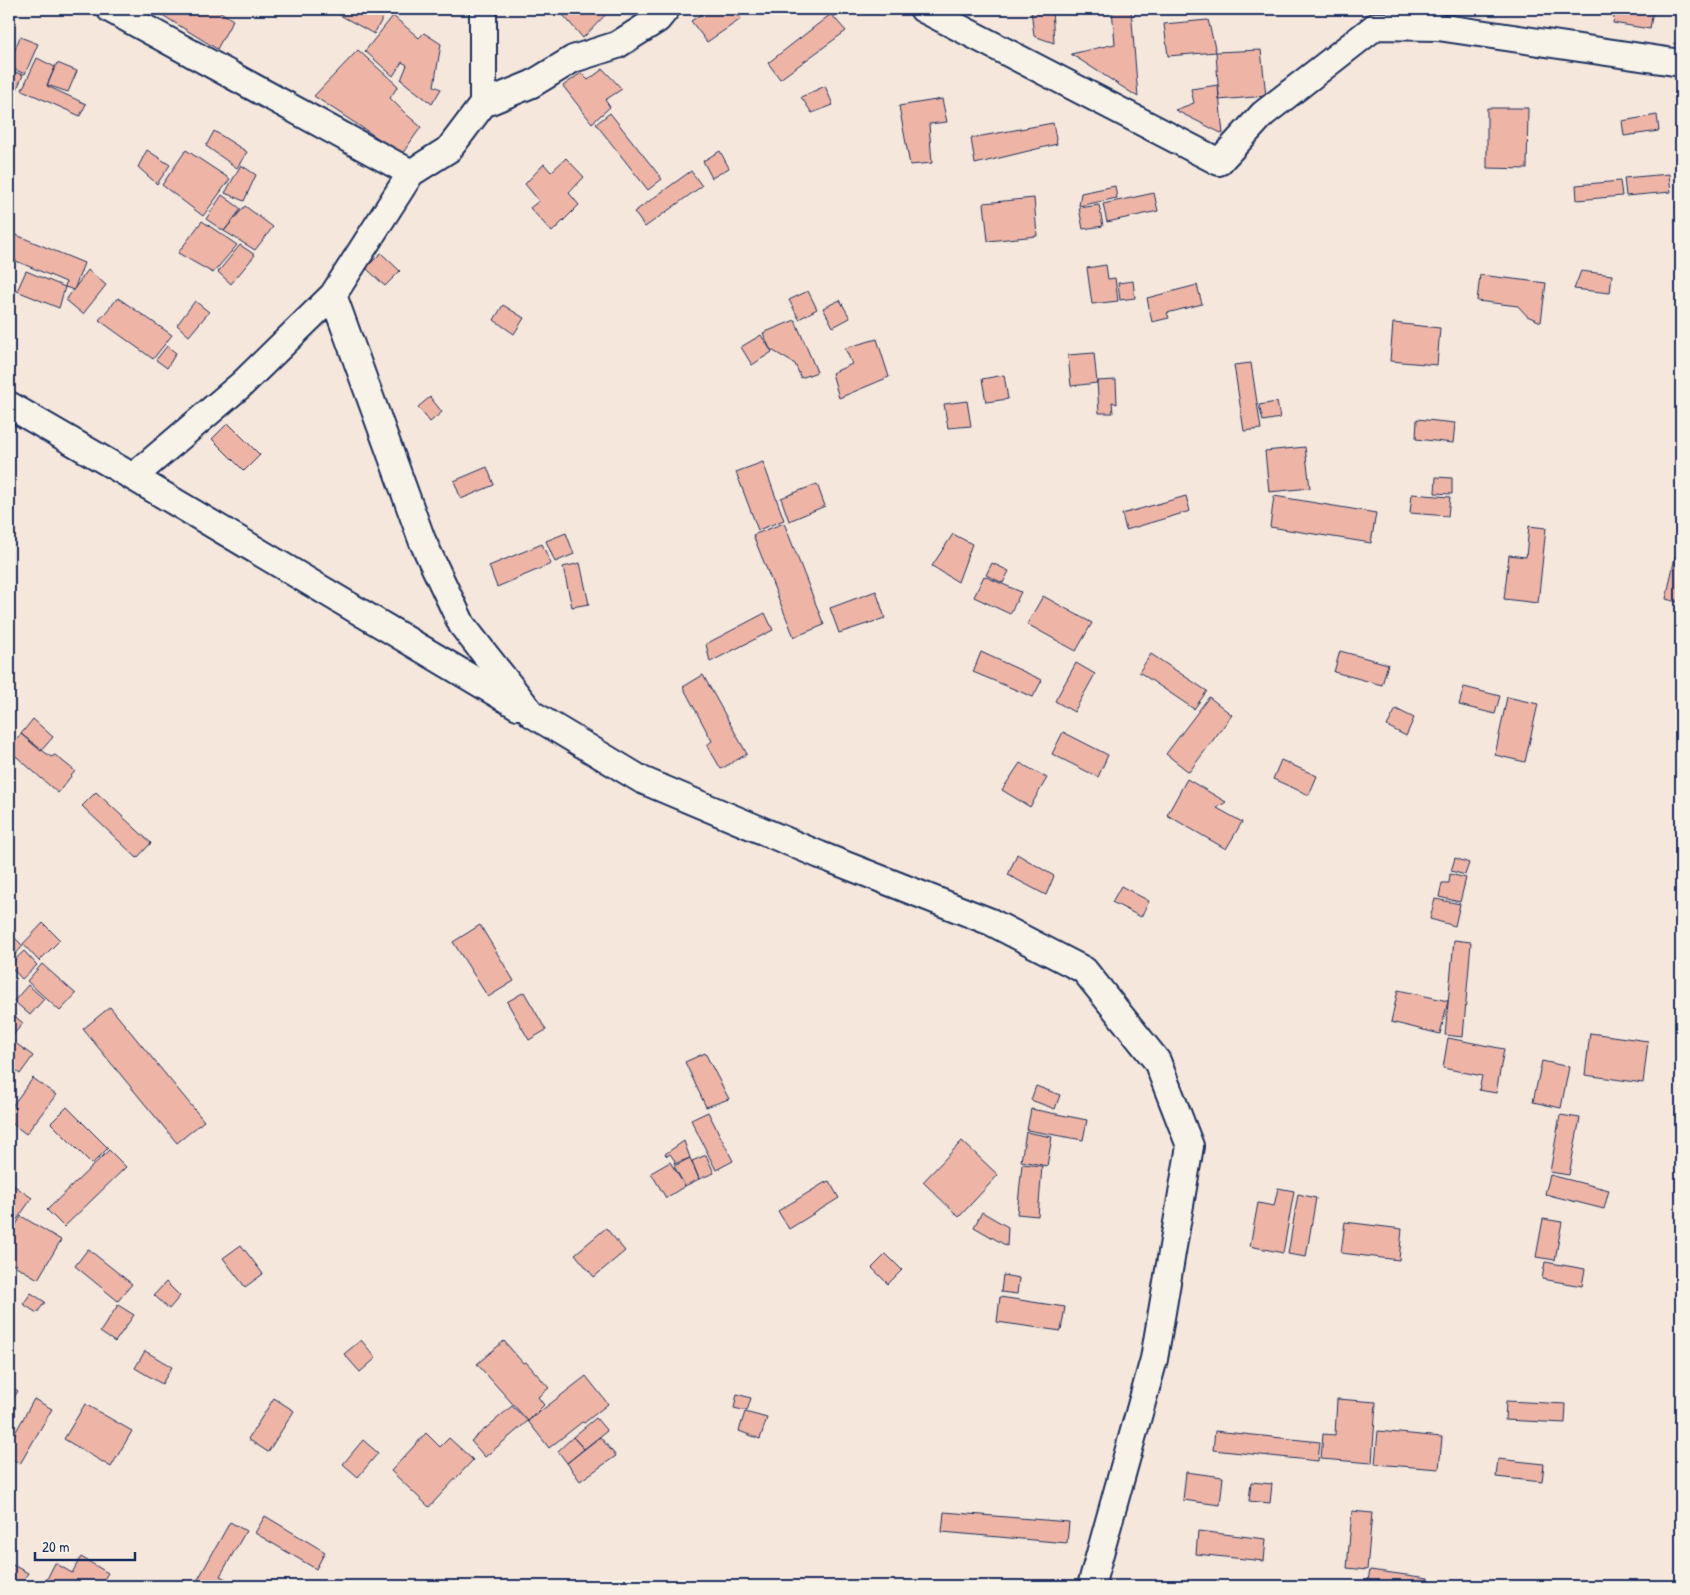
<svg xmlns="http://www.w3.org/2000/svg" width="1690" height="1595" viewBox="0 0 1690 1595" font-family="'Patrick Hand',sans-serif">
  <rect width="100%" height="100%" fill="#f5e7db"/>
  <filter id="ink" filterUnits="userSpaceOnUse"><feTurbulence type="fractalNoise" baseFrequency=".02" numOctaves="2"/><feDisplacementMap in="SourceGraphic" scale="10" xChannelSelector="R" yChannelSelector="G"/><feConvolveMatrix kernelMatrix="1 2 1 2 8 2 1 2 1" color-interpolation-filters="sRGB"/></filter>
  <g filter="url(#ink)">
    <path fill="#eeb5a6" stroke="#1b2f5e" d="M161,9H201L205,13L208,9H216L233,20L217,49L159,13Z
      M329,9H381L386,12L374,34Z
      M569,9H611L583,38L563,15Z
      M709,9H734L741,19L707,42L691,21Z
      M1031,9H1052L1054,43L1034,36Z
      M1112,9H1131L1138,97L1071,54L1115,44Z
      M1529,9H1567L1566,14Z
      M1615,9L1653,10L1650,29L1613,23Z
      M831,14L846,31L780,79L768,63Z
      M393,16L419,38L424,33L441,44L434,86L441,89L432,104L401,80L407,65L402,62L393,76L365,51Z
      M1208,20L1216,52L1168,56L1164,24Z
      M20,37L38,44L25,74L9,67V64Z
      M358,50L398,86L390,98L406,114L421,127L402,154L314,96Z
      M1261,50L1266,96L1219,100L1216,52Z
      M37,58L55,67L47,86L86,104L80,116L22,90Z
      M57,63L77,71L68,92L47,85Z
      M603,69L622,89L605,100L610,107L592,123L563,86L581,73L588,80Z
      M9,70L23,75L16,91L9,89Z
      M1218,85L1223,134L1175,110L1194,103L1191,89Z
      M825,86L833,105L812,113L801,97Z
      M942,99L947,122L929,124L932,163L910,165L899,106Z
      M1487,108H1528L1527,169L1487,168Z
      M610,113L662,179L648,190L596,124Z
      M1657,115L1659,131L1624,136L1622,121Z
      M1053,123L1057,144L975,164L971,138Z
      M214,131L247,152L237,168L206,146Z
      M147,150L170,165L157,184L138,167Z
      M186,150L230,179L203,216L162,185Z
      M720,151L729,168L712,178L703,161Z
      M566,158L584,177L569,193L579,205L552,232L530,208L539,201L525,184L544,164L551,172Z
      M241,165L256,175L244,201L225,193Z
      M691,171L702,186L645,227L634,212Z
      M1669,174L1671,192L1626,196L1624,178Z
      M1620,181L1622,196L1577,200L1576,185Z
      M1115,186L1117,198L1079,206L1081,193Z
      M1154,193L1158,211L1107,222L1103,204Z
      M222,195L241,209L224,231L206,219Z
      M1034,198L1037,236L988,241L984,203Z
      M1099,205L1103,226L1083,229L1079,208Z
      M245,206L273,227L255,250L224,231Z
      M202,221L237,245L213,273L178,253Z
      M9,232L84,263L74,290L65,287L66,282L9,258Z
      M240,245L255,255L231,284L218,272Z
      M381,253L400,271L385,286L366,268Z
      M1106,265L1108,279L1115,278L1118,301L1092,304L1087,268Z
      M88,270L106,285L83,314L66,300Z
      M26,271L65,287L59,308L17,291Z
      M1581,271L1612,275L1610,293L1574,289Z
      M1480,275L1546,283L1541,322L1527,316L1518,306L1477,301Z
      M1133,281L1135,298L1120,300L1118,283Z
      M1197,285L1202,304L1167,313L1169,318L1152,322L1147,298Z
      M808,291L817,309L799,319L789,300Z
      M118,298L172,335L153,359L99,320Z
      M840,300L850,318L833,327L823,308Z
      M195,301L209,312L189,336L177,325Z
      M503,305L524,318L514,334L494,320Z
      M795,320L817,372L801,378L795,364L770,349L763,333Z
      M1393,323L1440,328L1437,365L1390,361Z
      M761,335L772,352L752,365L741,347Z
      M877,339L889,377L839,398L832,373L852,364L845,348Z
      M167,346L176,353L167,368L156,360Z
      M1094,353L1097,383L1071,386L1068,355Z
      M1251,363L1261,429L1244,431L1234,365Z
      M1004,375L1008,399L986,402L982,379Z
      M1116,380L1117,404L1112,402L1113,413H1099L1097,381Z
      M430,397L442,412L430,422L418,407Z
      M967,401L971,426L948,428L944,404Z
      M1277,402L1280,418L1263,421L1259,405Z
      M1417,419L1455,423L1453,443L1416,439Z
      M228,423L260,455L244,471L212,439Z
      M1305,447L1310,488L1269,492L1265,451Z
      M763,462L784,520L758,530L736,472Z
      M487,467L494,485L461,499L454,481Z
      M1436,477L1452,478V494L1435,493Z
      M817,484L825,506L789,521L781,498Z
      M1412,494L1450,497L1448,516L1410,513Z
      M1186,496L1190,511L1126,530L1122,514Z
      M1274,496L1376,513L1371,543L1270,527Z
      M784,523L824,625L794,637L753,535Z
      M1529,526L1546,528L1538,603L1504,599L1509,555L1526,557Z
      M566,533L574,554L555,562L546,541Z
      M953,534L972,544L958,582L932,566Z
      M1678,543L1681,544V603L1666,599Z
      M542,544L551,564L497,587L489,566Z
      M580,563L589,604L572,607L563,567Z
      M992,563L1009,571L1003,583L986,575Z
      M984,576L1021,592L1010,614L974,597Z
      M876,591L885,618L839,633L830,608Z
      M1043,596L1092,623L1076,651L1027,624Z
      M765,613L773,630L710,662L706,644Z
      M1340,651L1388,664L1382,685L1334,672Z
      M981,652L1042,680L1033,697L973,672Z
      M1151,654L1207,691L1194,709L1139,672Z
      M1076,663L1095,674L1074,712L1055,701Z
      M703,675L747,754L721,769L707,745L712,741L683,687Z
      M1464,687L1500,696L1495,714L1459,705Z
      M1209,697L1232,715L1189,772L1166,754Z
      M1507,697L1538,704L1525,762L1495,755Z
      M1396,709L1414,718L1406,736L1387,726Z
      M33,719L53,737L41,751L21,734Z
      M1063,732L1108,755L1098,777L1052,754Z
      M21,734L51,757L55,755L75,771L58,793L9,750Z
      M1281,760L1317,776L1309,795L1273,779Z
      M1020,763L1047,778L1030,807L1002,790Z
      M1187,779L1226,802L1217,808L1242,822L1226,849L1167,815Z
      M96,792L151,843L137,858L82,806Z
      M1017,854L1054,876L1046,895L1008,875Z
      M1455,858L1469,863L1465,875L1451,871Z
      M1450,874L1466,878L1460,902L1439,897L1442,883H1449Z
      M1121,886L1149,901L1141,917L1112,902Z
      M1435,899L1460,904L1455,926L1430,919Z
      M43,923L60,940L39,961L23,944Z
      M480,925L514,981L488,997L453,942Z
      M9,932L23,946L9,961Z
      M1454,940L1471,942L1463,1037L1445,1035Z
      M24,951L37,965L22,979L9,965Z
      M42,964L76,994L60,1011L27,981Z
      M28,985L44,999L30,1015L14,1001Z
      M1398,990L1448,1001L1440,1034L1391,1022Z
      M524,992L546,1030L529,1040L507,1002Z
      M110,1007L204,1121L177,1143L83,1029Z
      M9,1012L23,1023L10,1039L33,1056L20,1074L9,1066Z
      M1590,1033L1648,1041L1643,1083L1585,1075Z
      M1448,1038L1504,1049L1496,1093L1479,1090L1482,1076L1443,1068Z
      M705,1053L729,1099L706,1107L685,1062Z
      M1542,1061L1569,1067L1561,1108L1533,1102Z
      M33,1078L56,1095L26,1134L9,1121V1110Z
      M1036,1086L1060,1095L1055,1109L1031,1100Z
      M67,1107L108,1148L92,1164L51,1123Z
      M1031,1109L1087,1120L1083,1140L1027,1130Z
      M708,1112L733,1161L716,1170L691,1120Z
      M1560,1115L1580,1118L1569,1175L1550,1172Z
      M1026,1132L1052,1137L1047,1166L1021,1161Z
      M684,1141L690,1158L674,1164L675,1161L670,1154L667,1156L665,1154Z
      M962,1141L998,1175L959,1217L923,1182Z
      M109,1150L126,1167L64,1227L47,1210Z
      M706,1155L714,1173L699,1179L692,1161Z
      M690,1158L699,1179L685,1186L674,1166Z
      M670,1162L685,1186L666,1198L651,1173Z
      M1022,1164L1042,1166L1038,1216L1017,1214Z
      M1550,1175L1609,1190L1604,1209L1545,1194Z
      M829,1181L839,1198L789,1229L778,1211L824,1183Z
      M9,1182L32,1198L9,1231Z
      M1278,1188L1294,1191L1283,1253L1250,1246L1258,1203L1274,1206Z
      M1298,1194L1316,1198L1306,1257L1288,1254Z
      M982,1212L1008,1227L1007,1246L974,1227Z
      M21,1216L61,1240L38,1279L9,1262V1238Z
      M1543,1219L1562,1222L1555,1260L1536,1257Z
      M1345,1222L1402,1229L1399,1260L1341,1253Z
      M606,1228L625,1251L594,1277L575,1254Z
      M241,1245L263,1274L245,1287L223,1258Z
      M88,1249L132,1284L118,1301L75,1266Z
      M886,1254L902,1270L888,1284L872,1268Z
      M1545,1262L1585,1269L1582,1286L1542,1279Z
      M1003,1275L1019,1278L1017,1294L1001,1292Z
      M166,1282L180,1296L169,1309L154,1295Z
      M31,1293L45,1302L37,1313L23,1304Z
      M1000,1297L1065,1307L1061,1331L997,1322Z
      M118,1305L134,1315L115,1342L100,1332Z
      M361,1340L376,1358L360,1372L344,1354Z
      M504,1341L523,1363L526,1362L549,1388L538,1397L544,1405L528,1421L477,1364Z
      M145,1351L172,1367L162,1384L135,1368Z
      M586,1376L608,1404L584,1423L582,1422L549,1448L528,1421Z
      M9,1385L18,1391L9,1405Z
      M737,1394L751,1398L747,1411L734,1408Z
      M274,1398L294,1411L268,1452L248,1439Z
      M34,1399L52,1409L20,1464L9,1457V1444Z
      M1337,1399L1376,1402L1372,1463L1321,1459L1323,1434L1335,1435Z
      M1506,1401L1566,1404L1565,1423L1505,1420Z
      M85,1404L132,1431L111,1467L64,1439Z
      M512,1406L528,1421L485,1457L471,1441Z
      M745,1412L767,1418L760,1439L739,1431Z
      M596,1418L607,1431L584,1449L573,1437Z
      M1215,1431L1320,1442L1318,1461L1213,1450Z
      M1378,1431L1442,1437L1439,1469L1375,1464Z
      M426,1433L440,1447L449,1438L473,1460L429,1507L391,1471Z
      M573,1437L584,1449L567,1463L558,1451Z
      M600,1437L616,1456L580,1481L567,1463Z
      M363,1440L378,1453L358,1477L343,1464Z
      M1498,1459L1544,1464L1542,1482L1496,1477Z
      M1186,1472L1223,1477L1220,1505L1183,1500Z
      M1251,1482L1272,1484L1270,1503L1249,1501Z
      M1352,1511L1372,1513L1367,1570L1347,1568Z
      M944,1512L1069,1522L1067,1543L942,1532Z
      M265,1516L325,1552L316,1569L255,1533Z
      M230,1522L246,1531L220,1576L239,1586H202L196,1583Z
      M1198,1531L1266,1539L1264,1561L1196,1554Z
      M81,1557L108,1573L100,1586H56L46,1581L55,1563L72,1573Z
      M9,1563L28,1573L20,1586H9Z
      M1370,1570L1428,1578L1427,1586H1367Z"/>
    <g fill="none" stroke-linecap="round" stroke-linejoin="round">
      <g stroke="#1b2f5e" stroke-width="30">
        <path id="minor" d="M110,9L411,173
          M923,9L1219,162L1263,114L1376,26L1438,27L1681,63
          M483,104V9
          M333,295L422,540L462,625L532,714L642,780L820,855L991,922L1084,970L1157,1061L1190,1146L1154,1359L1091,1586
          M9,405L133,477L518,706
          M133,477L242,384L333,295L411,173L449,149L483,104L532,84L573,59L617,45L658,19L666,9"/>
      </g>
      <use href="#minor" stroke="#f7f3e8" stroke-width="26"/>
    </g>
  </g>
  <rect width="1690" height="1595" fill="none" stroke="#f7f3e8" stroke-width="30"/>
  <rect x="15" y="15" width="1660" height="1565" fill="none" stroke="#1b2f5e" stroke-width="2" filter="url(#ink)"/>
  <path d="M35 1552v8h100v-8" fill="none" stroke="#1b2f5e" stroke-width="2.5"/>
  <text x="42" y="1552" font-size="15" fill="#1b2f5e" stroke="#f7f3e8" stroke-width="4" paint-order="stroke">20 m</text>
</svg>
